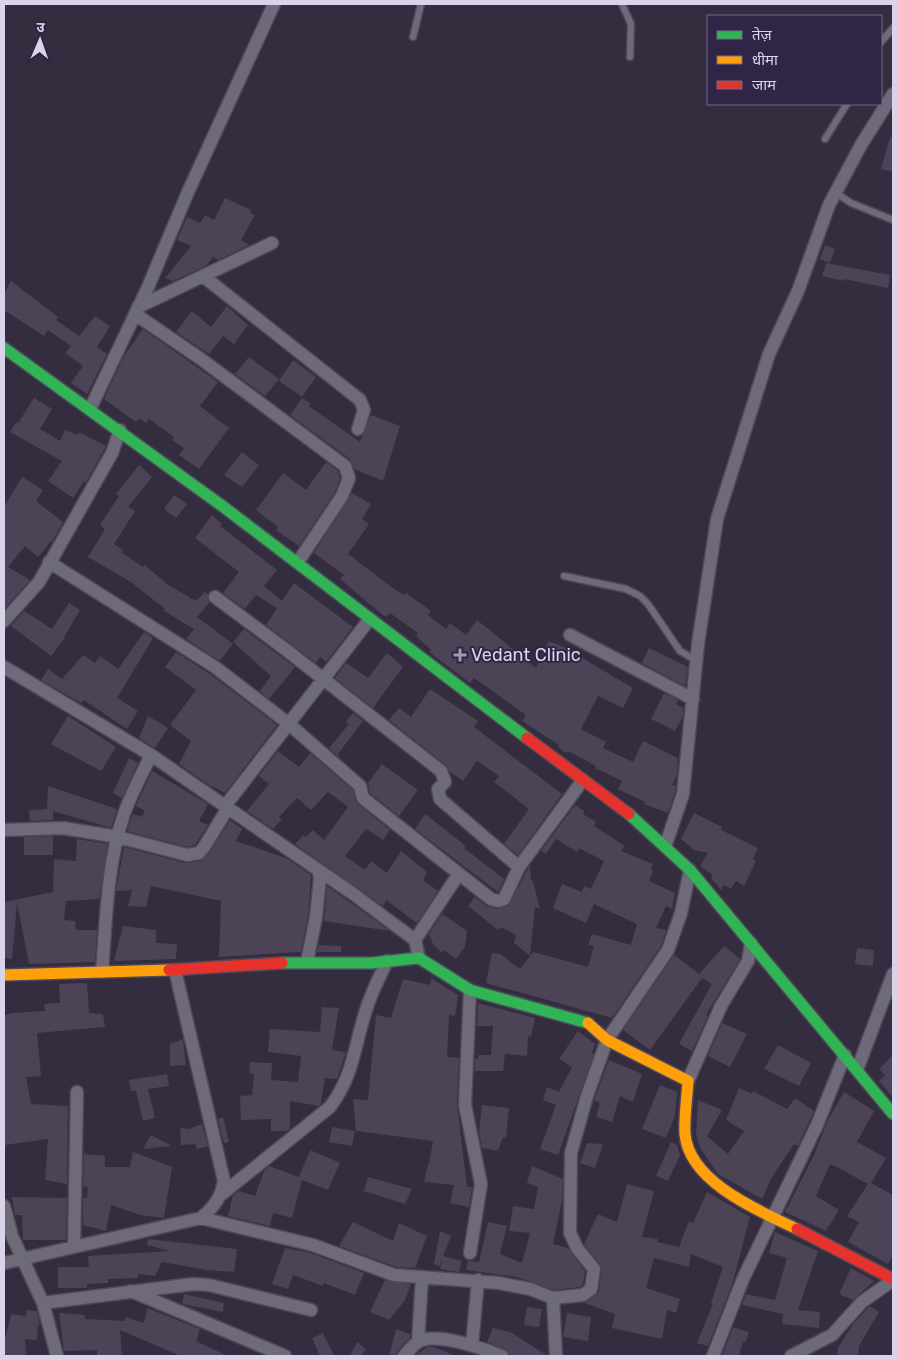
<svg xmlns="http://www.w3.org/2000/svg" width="897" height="1360" viewBox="0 0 897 1360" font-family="Rubik,'Noto Sans Devanagari',sans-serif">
  <rect width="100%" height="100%" fill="#332d3f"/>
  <path fill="#4d4356" d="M890,137H893V172L881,169Z
    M225,198L251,210L250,213L255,215L241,240L249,245L218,260L213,257L206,266L173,281L165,278L191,246L177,240L187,217L200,223L205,215L214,220Z
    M825,245L835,249L830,263L820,259Z
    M826,263L890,275L888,288L844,279V281L822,276Z
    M11,281L58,317L56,320L79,336L95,316L110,326L97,347L107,354L87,394L71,383L83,366L65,353L71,346L48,330L44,336L4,310V294Z
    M227,306L248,325L234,344L223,336L209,354L176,332L192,311L211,327Z
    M143,329L218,382L200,406L229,428L199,469L179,455L184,448L172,440L174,437L149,419L146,423L139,418L136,422L104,399L124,356Z
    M249,357L279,379L265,396L235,374Z
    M293,360L316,377L302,397L279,381Z
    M34,398L52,409L40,429L60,441L65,430L78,435L79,432L106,446L86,482L84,481L73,498L48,481L62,461L10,432L16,422L18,423Z
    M302,398L311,404L309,406L360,442L371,415L400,426L383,481L354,469L350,459L290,415Z
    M242,452L259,465L242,487L224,475Z
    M326,462L338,471L340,478L335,492L299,546L276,530L278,527L256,510L283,473L306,490Z
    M139,465L152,477L128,507L135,511L114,544L123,550L121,552L143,567L145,565L168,585L196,601L205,592L208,594L209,603L197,617L233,644L220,661L186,639L194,629L164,611L165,609L131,582L88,557L105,529L100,525L119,496L116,494Z
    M22,477L43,490L36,501L63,522L52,542L51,541L38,557L25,546L8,567L30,580L4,609V507Z
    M352,493L371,504L362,519L369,524L348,554L394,589L404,595L406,593L431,611L428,615L446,629L450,623L466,635L477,620L536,668L549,641L580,654L579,656L633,688L623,708L598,696L581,729L606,742L603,748L633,762L643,741L678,758L677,775L672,785L676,786L675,792L668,813L644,804L645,802L618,789L622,781L595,768L596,766L568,751L566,753L558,747L559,745L522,721L526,715L474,678L470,683L429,652L431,650L416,636L418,633L390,613L386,617L379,612L340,579L344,575L314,553Z
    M174,495L187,504L176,518L164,509Z
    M212,515L222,524L220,526L277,570L264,586L282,601L294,583L353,627L326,662L320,657L316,663L266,625L277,608L256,595L245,609L223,593L239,572L195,538Z
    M69,603L80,610L64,637L65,638L51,656L11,626L24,611L52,629Z
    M244,629L295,667L269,699L260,691L271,676L233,642Z
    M144,632L153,638L117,698L138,711L127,729L84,700L81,703L41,680L48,669L62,679L83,655L95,663L100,656L118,669Z
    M649,648L688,667L685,686L642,663Z
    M176,652L210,674L277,725L225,793L209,785L179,764L191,741L170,725L196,690L165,667Z
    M387,653L403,667L373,708L335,678L346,663L368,678Z
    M430,689L478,721L474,727L562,794L518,855L504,844L529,809L494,782L499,776L477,761L463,781L450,772L446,765L389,720L399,708L411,717Z
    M664,693L678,700L676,704L683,708V716L675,731L651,719Z
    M353,713L363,721L338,754L340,758L329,748L349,724L346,722Z
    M68,716L116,747L101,771L51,744Z
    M148,716L168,728L155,748L139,738Z
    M278,751L299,767L310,753L353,790L358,804L390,830L383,840L366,829L345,856L365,870L371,861L387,873L401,851L427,872L423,880L438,891L417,923L386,900L383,906L295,844L303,835L306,837L313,830L324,840L348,807L328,792L311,810L297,798L279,817L282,819L273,829L247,811L269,784L259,776Z
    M129,758L138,763L122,798L113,793Z
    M382,764L418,790L399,816L370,793L368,783Z
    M152,771L208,804L199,821L208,825L195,845L187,847L127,831L133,814L142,817L145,811L136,806Z
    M48,786L117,809L111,828L53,811V820L30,821L29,810L47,809Z
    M575,805L584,811L583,814L596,822L594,826L625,846L621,851L653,864L651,870L653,871L649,881L675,893L672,909L666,906L656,928L666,930L661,946L612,1018L486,983L492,953L500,954L520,969L530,956L514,943L516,935L501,927L498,930L468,906L475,897L486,906L496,909L509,905L530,865L531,880L533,881L540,909L535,907L530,956L533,952L588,967L594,946L588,945L592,934L631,945L637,924L594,904L586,923L553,908L562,884L582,892L584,886L591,889L604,861L579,848L577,852L556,839L546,854L541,851Z
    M694,813L722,827L721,830L758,848L753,859L756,861L744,886L736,881L731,889L724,885L721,890L711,878L713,875L700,866L708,853L694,850L681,839Z
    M425,814L466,846L464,848L504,879L498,892L415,829Z
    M230,820L242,829L236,841L286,858L311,875L308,916L301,952L219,957L221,901L151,886L146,907L128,906L132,890L116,891L124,847L185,863L200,861L210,852Z
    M53,836V855H24V837Z
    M77,839L108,844L99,899L66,901L64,920L75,921L76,930H97L95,962L29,964L17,903L12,959L4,958V902L53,892L54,859L76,861Z
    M327,886L347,900L390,931L324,921Z
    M442,914L467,931L465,947L456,959L444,950L442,953L433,944L429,934Z
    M123,926L156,930V943L177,944L176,959L114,961Z
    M319,945L341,946V952H317Z
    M724,946L740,959L706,1015L708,1016L692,1051L679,1044L712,984L702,978L650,1050L623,1030L674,955L699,974Z
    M857,948L874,950L873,966L855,964Z
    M431,978L458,995L455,1016L449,1015L447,1057L459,1058L457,1105L467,1187H472L469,1207L450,1203L454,1185L424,1182L428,1164H429L433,1141L356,1131L353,1099L368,1100L376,1015L391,1018L403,979L430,985Z
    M87,983L89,1013L103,1014L105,1027L37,1033L41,1076L26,1077L31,1104L68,1106L67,1184L45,1180L48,1139L4,1145V1016L11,1013L45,1011L44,1004L60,1003L59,984Z
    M478,1003L535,1018L531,1037L528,1036L527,1056L505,1054L503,1071H475V1059H478V1055H491L493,1026H477Z
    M322,1007L339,1008L332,1050L346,1052L337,1079L325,1078L321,1103L319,1106L290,1101V1129L287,1131H271V1119L241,1120L240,1096L252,1095L254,1074L249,1073L250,1062L272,1063L271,1080L298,1082L301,1056L268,1052L270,1029L320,1032Z
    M722,1023L747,1034L730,1067L708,1056Z
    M578,1031L595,1044L592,1053L594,1054L558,1155L540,1149L556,1105L543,1100L547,1087L559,1092L572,1067L559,1059Z
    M183,1039L186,1065L170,1066V1044Z
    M778,1045L811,1063L799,1086L764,1069Z
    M893,1055V1097L879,1081L885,1075L879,1069Z
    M609,1060L642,1074L633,1102L620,1096L612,1122L596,1117L600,1103L594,1100Z
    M167,1074L169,1086L148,1089L155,1118L143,1121L136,1091H131L129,1080Z
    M660,1085L677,1092L675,1116L666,1138L642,1129Z
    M739,1088L752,1094L753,1091L787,1109L795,1098L814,1111L798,1146L794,1144L772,1177L762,1199L718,1174L700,1148L696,1134L698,1100L722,1110L707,1136L728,1154L744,1131L726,1120Z
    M844,1092L874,1111L857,1142L886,1158L871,1183L893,1195V1256L888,1264L848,1242L859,1222L847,1216L868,1184L837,1167L830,1164L816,1196L839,1210L826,1231L785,1212L814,1155L828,1120Z
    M482,1105L509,1108L506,1138L503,1137L498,1151L482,1148L479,1132Z
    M223,1117L229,1142L224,1143L218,1119Z
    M202,1124L208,1146L197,1149L195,1144L181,1145L180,1128L189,1129Z
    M332,1127L355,1131L352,1146L329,1142Z
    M151,1135L172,1146L143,1149Z
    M671,1142L677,1145L680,1155L668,1181L656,1176Z
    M587,1143L603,1144L595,1168L580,1163Z
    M310,1150L340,1163L328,1190L302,1180L292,1218L273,1213L270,1226L228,1216L233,1195L239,1191L255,1196L264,1171L269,1166L299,1177Z
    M133,1152L172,1167L164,1218L140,1215L111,1205L106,1231L83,1225V1198H87L88,1187L83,1186L84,1154L105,1156V1167H130Z
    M532,1166L563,1179L562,1200L553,1244L568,1248L585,1271L583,1284L580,1287L554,1290L517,1277L466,1270L468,1261L479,1262L488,1222L507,1226L500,1254L522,1263L530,1233L509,1231L513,1206L534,1209L538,1187L527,1183Z
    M368,1177L412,1189L405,1204L364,1191Z
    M627,1184L654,1191L642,1237L658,1239L657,1242L679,1247L689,1221L693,1223L707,1192L750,1217L732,1285L708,1346L697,1343L713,1304L711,1303L723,1267L691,1254L689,1267L654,1258L646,1288L680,1299L676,1313L667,1310L662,1339L612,1328L615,1314L585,1303L599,1291L602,1270L600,1264L584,1244L598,1214L617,1222Z
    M12,1197L67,1198L66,1240H23L22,1215H15Z
    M353,1222L393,1241L399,1223L427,1236L415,1268L396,1267L339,1246Z
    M440,1231L451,1236L443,1256L462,1261L459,1272L440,1269L442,1259L439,1266L434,1264Z
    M775,1232L818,1251L798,1310L820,1312L819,1328L782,1324L783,1314L742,1305L746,1294L775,1300L787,1258L769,1253Z
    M148,1239L237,1249L234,1272L206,1270L162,1262L155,1276L138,1274V1278L108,1279V1283L87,1284V1288H58V1267H89L88,1256L170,1251L147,1245Z
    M285,1248L311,1253L364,1273L355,1295L324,1283L323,1286L293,1275L288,1289L272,1284Z
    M851,1268L874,1281L853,1300L839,1294Z
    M385,1280L411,1284L405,1300L389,1320L370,1312Z
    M184,1294L224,1303L223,1312L182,1304Z
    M870,1306L879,1312L859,1346L858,1356H837L838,1348L853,1324Z
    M527,1307L542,1309L539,1327L524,1325Z
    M147,1308L200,1329L196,1341L228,1356H181L120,1330L122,1356H97V1350L64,1351L59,1313L85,1315V1319L125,1321L126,1317L144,1323Z
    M27,1310L37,1311L40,1325L38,1324L37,1340L25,1339L26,1356H4V1335L6,1336L11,1314L26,1316Z
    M567,1313L591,1317L588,1341L563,1337Z
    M733,1327L749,1332L746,1342L743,1341L739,1356H722Z
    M493,1328L510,1332L548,1356H510L505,1349L487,1342Z
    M396,1329L410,1334V1338L398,1350L396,1356H389Z
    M323,1333L334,1356H320L312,1338Z
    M357,1342L366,1349L361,1356H350Z
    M427,1347H434L456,1356H415Z"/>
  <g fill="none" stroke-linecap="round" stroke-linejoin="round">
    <g stroke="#4e4858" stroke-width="9">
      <path id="lane" d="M622,4L631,24L630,57
        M413,37L421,4
        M881,42L893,28
        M825,139L847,104
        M836,193L851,203L893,220
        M564,576L626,589L640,596L648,604L680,651L697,661"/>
    </g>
    <g stroke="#4e4858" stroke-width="15">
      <path id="street" d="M203,276L360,400L364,410L358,429
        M138,307L272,243
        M135,314L201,359L345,466L349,478L342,496L298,562
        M90,409L148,287L188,192L274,4
        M49,562L215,667L289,724L360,786L363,798L491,899L498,901L504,899L519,867L583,780
        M215,597L285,649L441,771L445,782L438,789L440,799L519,867
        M4,621L39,582L112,453L120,430
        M570,635L693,699
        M4,667L151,755L225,806L369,620
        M225,806L352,893L415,940L419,958
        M4,830L63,828L118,837L187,855L199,853L204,847L228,808
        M666,844L683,794L698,644L717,519L769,354L798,291L829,205L861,145L893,94
        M415,940L458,875
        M307,962L316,917L320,878L319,872
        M175,970L224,1181C221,1198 214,1207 201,1218
        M102,972C106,920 107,864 124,814C131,794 142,774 151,755
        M470,990L465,1105L481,1184L470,1253
        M857,1070L893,974
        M688,1081L721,1006L748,961L751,943
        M222,1194L330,1107C355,1073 354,1045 367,1007C372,991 380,976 387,961
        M4,1206L12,1236L43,1303L57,1356
        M74,1247L77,1092
        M4,1263L201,1218L313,1245L394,1275L499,1283L530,1289L553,1298L556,1356
        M131,1291L285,1356
        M553,1298L583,1295L591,1289L594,1269L577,1248L570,1233L571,1153L587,1096L607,1040L668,950L681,913L690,870
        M43,1303L193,1284L209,1285L311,1310
        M418,1342L422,1277
        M472,1345L478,1280
        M404,1356C408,1352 413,1345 418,1342C435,1331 484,1349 502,1356
        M713,1356L743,1279L817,1125L845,1055
        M791,1356L832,1335L862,1302L893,1280"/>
    </g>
    <g stroke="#4e4858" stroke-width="14">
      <path id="fast" d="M4,348L225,508L527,738
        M629,814L690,870L893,1114
        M282,963H371L419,958L470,990L588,1023"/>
    </g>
    <g stroke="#4e4858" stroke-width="14">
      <path id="slow" d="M4,975L169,970
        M588,1023L607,1040L688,1081C687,1098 684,1117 685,1134C689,1182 759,1211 797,1229"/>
    </g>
    <g stroke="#4e4858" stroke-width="14">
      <path id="jam" d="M527,738L629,814
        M169,970L282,963
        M797,1229L893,1279"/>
    </g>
    <use href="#lane" stroke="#6f6a79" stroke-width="6"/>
    <use href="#street" stroke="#6f6a79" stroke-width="12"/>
    <use href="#fast" stroke="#30b455" stroke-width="11"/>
    <use href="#slow" stroke="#ff9f0a" stroke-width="11"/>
    <use href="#jam" stroke="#e5322d" stroke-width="11"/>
  </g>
  <path fill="#a09aae" stroke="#312547" stroke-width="2" d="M457.5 647.5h5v5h5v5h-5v5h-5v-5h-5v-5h5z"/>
  <g text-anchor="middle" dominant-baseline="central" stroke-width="4" stroke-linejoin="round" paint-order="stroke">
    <g font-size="18" fill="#dad4ea" stroke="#312547" text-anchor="start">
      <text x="471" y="655">Vedant Clinic</text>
    </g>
  </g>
  <rect width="897" height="1360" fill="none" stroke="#dad4ea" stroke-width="10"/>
  <rect x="707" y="15" width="175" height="90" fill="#312547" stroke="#756b88"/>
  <rect x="717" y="31" width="25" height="8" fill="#30b455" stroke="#756b88"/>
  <text x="752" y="40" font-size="15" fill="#dad4ea">तेज़</text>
  <rect x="717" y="56" width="25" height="8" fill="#ff9f0a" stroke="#756b88"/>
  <text x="752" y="65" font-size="15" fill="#dad4ea">धीमा</text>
  <rect x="717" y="81" width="25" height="8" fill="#e5322d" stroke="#756b88"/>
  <text x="752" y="90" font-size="15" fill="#dad4ea">जाम</text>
  <g transform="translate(40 40) rotate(2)" stroke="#312547" stroke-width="4" paint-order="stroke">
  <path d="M0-4L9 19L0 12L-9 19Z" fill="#dad4ea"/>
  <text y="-8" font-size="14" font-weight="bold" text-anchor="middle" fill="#dad4ea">उ</text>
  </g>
</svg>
